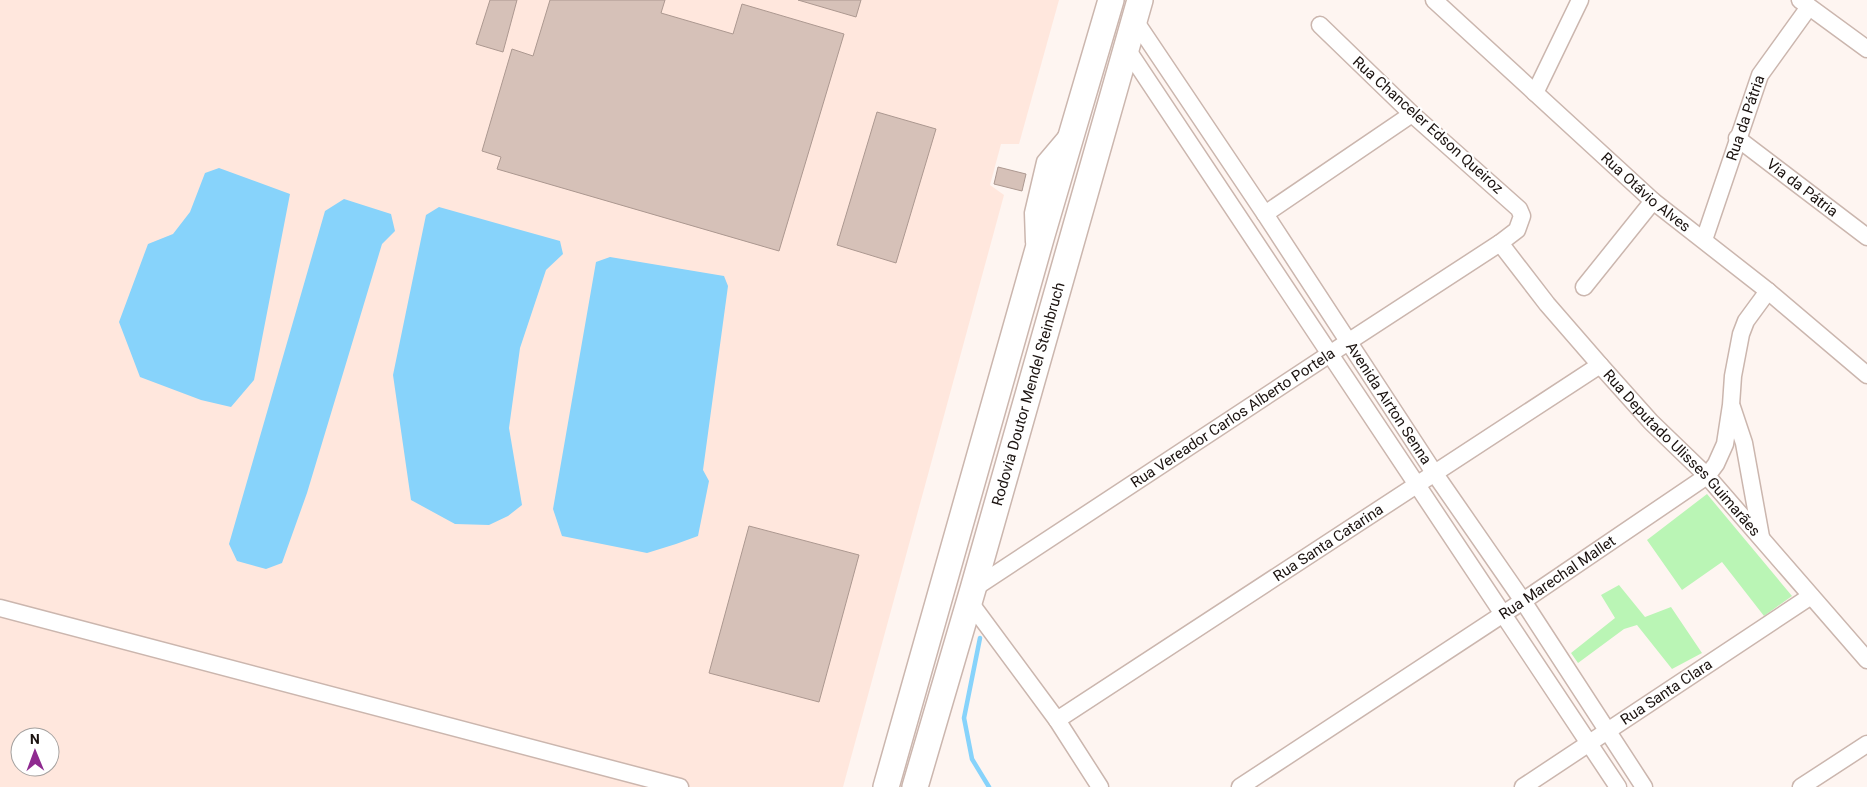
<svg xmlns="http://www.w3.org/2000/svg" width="1867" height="787" viewBox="0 0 1867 787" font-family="Roboto,sans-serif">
  <rect width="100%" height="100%" fill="#fef5f1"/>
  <path fill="#ffe7dd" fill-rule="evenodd" d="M0,0H1059L1019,144H1001L990,185L1004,195L843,787H0ZM20,737H50V767H20Z"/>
  <path fill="#baf5b5" d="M1707,494L1792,596L1764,616L1722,562L1682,590L1647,540Z
    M1619,585L1645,617L1671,607L1702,653L1672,669L1637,625L1624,629L1578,663L1571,653L1615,618L1601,595Z"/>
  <path fill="#87d3fb" d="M219,168L290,194L254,380L231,407L201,400L140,377L119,322L148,244L173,234L190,212L205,173Z
    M344,199L391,214L395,231L382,244L307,493L282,563L266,569L237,561L229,544L325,211Z
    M439,207L560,241L563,254L546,270L520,348L509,428L522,505L508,516L489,525L455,524L411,500L393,375L426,215Z
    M610,257L724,276L728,286L703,470L709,481L698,536L676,544L647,553L562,536L553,509L596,262Z"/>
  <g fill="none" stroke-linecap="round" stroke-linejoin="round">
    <path stroke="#87d3fb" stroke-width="4.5" d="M980,638L964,718L972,759L989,787"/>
  </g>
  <path fill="#d6c1b8" stroke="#ac9890" d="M490,0H517L503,52L476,44Z
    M550,0H665L661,13L733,34L742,4L844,34L779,251L497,169L501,157L482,151L512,49L533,56Z
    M798,0H861L856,17Z
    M877,112L936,129L896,263L837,245Z
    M998,167L1026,174L1022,191L994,184Z
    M749,526L859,555L819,702L709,673Z"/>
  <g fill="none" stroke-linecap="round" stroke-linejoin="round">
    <g stroke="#cbb6ae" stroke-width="19">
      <g id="minor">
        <path id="s1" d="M1434,0L1653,201L1768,291L1867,375"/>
        <path d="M1800,0L1867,49"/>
        <path id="s2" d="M1134,19L1265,214L1435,474L1523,601L1644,787"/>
        <path d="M1127,49L1618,787"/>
        <path d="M1535,93L1580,0"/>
        <path id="s3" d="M1737,138L1867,237"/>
        <path d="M1265,214L1412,114"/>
        <path id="s4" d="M1704,240L1760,75L1809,7"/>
        <path d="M1034,242L1033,213L1045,162L1067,136"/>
        <path id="s5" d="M1500,243L1547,304L1600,365L1651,422L1707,476L1867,660"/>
        <path d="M1584,287L1653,201"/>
        <path d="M1732,407L1744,443L1761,537"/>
        <path id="s6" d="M973,589L1348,342L1500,243L1517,230L1522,216L1519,209L1412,114L1320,25"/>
        <path d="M969,601L1057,720L1100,787"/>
        <path d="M0,608L680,787"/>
        <path id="s7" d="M1057,720L1600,365"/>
        <path id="s8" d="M1240,787L1523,601L1707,476L1716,464L1725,444L1731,405L1733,376L1741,334L1746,321L1768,291"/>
        <path id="s9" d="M1523,787L1811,596"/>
        <path d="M1801,787L1867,744"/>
      </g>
    </g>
    <g stroke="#cbb6ae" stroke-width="28">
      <g id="highway">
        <path d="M886,787L1042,235L1111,0"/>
        <path id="s10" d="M915,787L973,589L1140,0"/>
      </g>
    </g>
    <use href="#minor" stroke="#fff" stroke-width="16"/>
    <use href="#highway" stroke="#fff" stroke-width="25"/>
  </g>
  <g text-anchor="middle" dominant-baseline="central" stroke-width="4.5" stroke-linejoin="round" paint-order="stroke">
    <g font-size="15" fill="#1b1310" stroke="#fff">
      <text stroke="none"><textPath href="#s4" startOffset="129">Rua da Pátria</textPath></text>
      <text transform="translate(1428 125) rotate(42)">Rua Chanceler Edson Queiroz</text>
      <text stroke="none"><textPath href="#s3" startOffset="82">Via da Pátria</textPath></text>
      <text stroke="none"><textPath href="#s1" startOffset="286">Rua Otávio Alves</textPath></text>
      <text stroke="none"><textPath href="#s10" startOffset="409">Rodovia Doutor Mendel Steinbruch</textPath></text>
      <text stroke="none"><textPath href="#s2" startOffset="461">Avenida Airton Senna</textPath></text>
      <text stroke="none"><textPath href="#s6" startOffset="311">Rua Vereador Carlos Alberto Portela</textPath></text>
      <text stroke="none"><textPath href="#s5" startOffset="278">Rua Deputado Ulisses Guimarães</textPath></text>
      <text stroke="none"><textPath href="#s7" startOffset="324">Rua Santa Catarina</textPath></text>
      <text stroke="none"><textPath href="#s8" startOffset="380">Rua Marechal Mallet</textPath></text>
      <text stroke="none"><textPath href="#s9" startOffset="172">Rua Santa Clara</textPath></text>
    </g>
  </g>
  <g transform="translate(35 752) rotate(359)"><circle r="24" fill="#ffffff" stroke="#a4a19f"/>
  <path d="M0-4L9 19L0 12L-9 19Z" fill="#8f2a90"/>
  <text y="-8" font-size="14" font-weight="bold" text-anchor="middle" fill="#1b1310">N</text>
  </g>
</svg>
